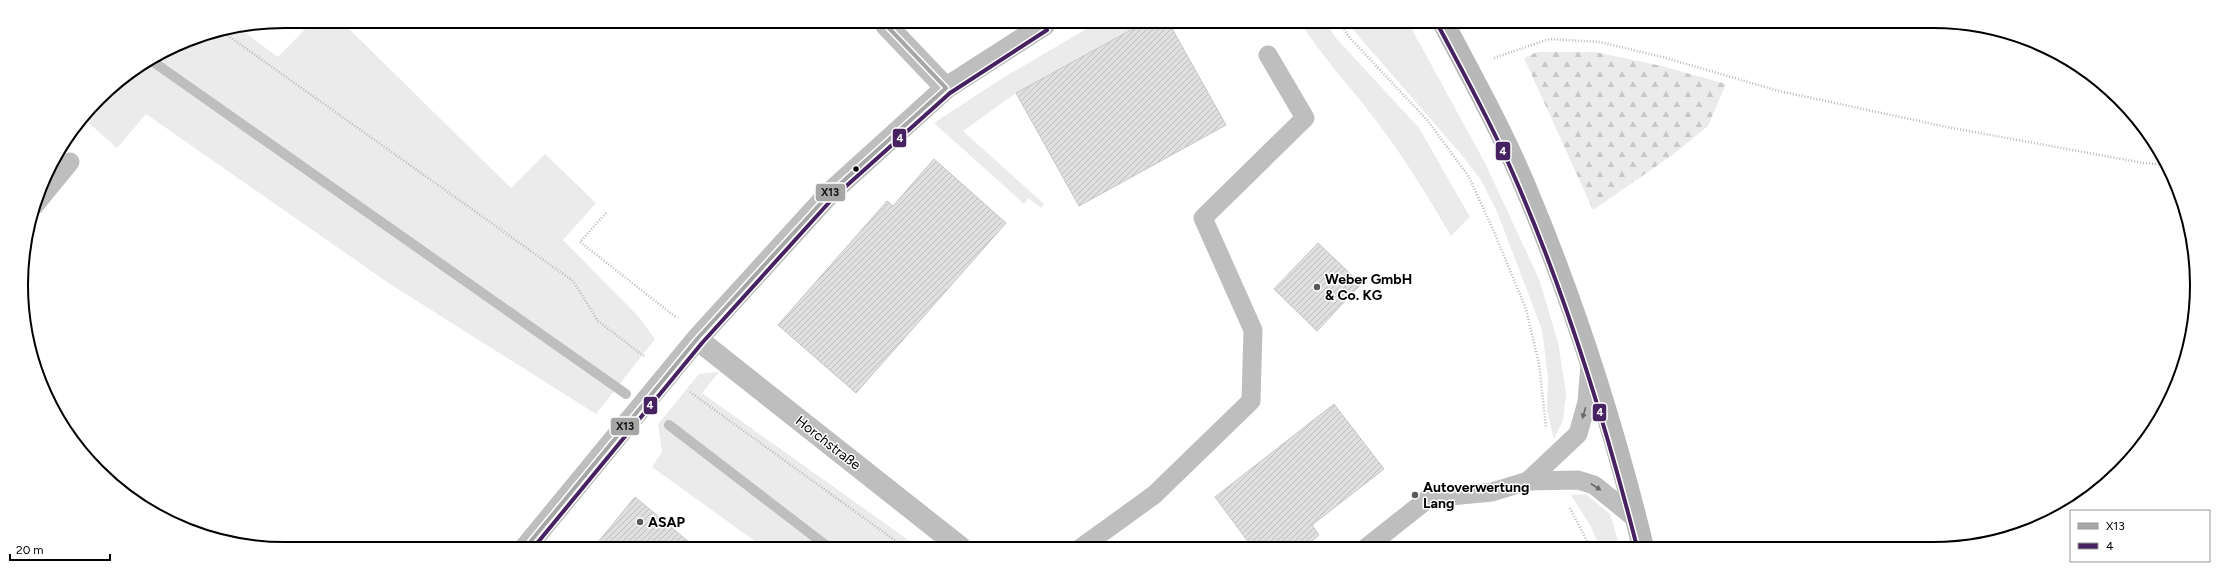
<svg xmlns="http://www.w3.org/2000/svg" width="2218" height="570" viewBox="0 0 2218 570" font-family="Figtree,sans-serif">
  <defs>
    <pattern id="forest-firs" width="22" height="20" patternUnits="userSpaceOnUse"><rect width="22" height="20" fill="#ebebeb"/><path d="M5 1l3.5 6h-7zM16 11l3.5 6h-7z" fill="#c8c8c8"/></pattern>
    <pattern id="building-hatch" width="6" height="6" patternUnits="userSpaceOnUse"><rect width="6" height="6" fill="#dfdfdf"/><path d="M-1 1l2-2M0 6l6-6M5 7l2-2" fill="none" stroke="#bebebe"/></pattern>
  </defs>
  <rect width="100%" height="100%" fill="#fff"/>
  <path fill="#ebebeb" d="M1301,24H1327L1336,38L1419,128L1470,217L1451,236C1430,200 1408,164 1383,130C1357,94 1326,62 1301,24Z
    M1348,24H1409L1485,163L1539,279L1558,342L1566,393L1563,420L1554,439L1547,411L1548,378L1542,330L1498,214L1481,180L1461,154Z
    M1093,25H1140L1016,93L963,131L1044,204L1041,208L1028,198L1024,204L934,123L1001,79Z
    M236,26L278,57L308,26H346L511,188L545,154L596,203L563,240L638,316L655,339L596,414L390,284L146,114L117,148L82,117L111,87L184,41Z
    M719,372L702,393L918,547H763L652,467L662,452L658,424L699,374Z
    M1586,494L1610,514L1620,547H1600L1590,525L1571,495Z"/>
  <path fill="url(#forest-firs)" d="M1537,52H1595L1662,66L1726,84L1708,126L1671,156L1593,210L1524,58Z"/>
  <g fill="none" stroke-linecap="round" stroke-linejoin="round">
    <path stroke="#bebebe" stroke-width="10" d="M152,61L626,394
      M669,425L828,547"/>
  </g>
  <path fill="url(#building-hatch)" stroke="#c6c6c6" d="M1140,25H1170L1226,125L1079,206L1016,93Z
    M934,159L1006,223L856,393L778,325L887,201L893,206Z
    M1318,243L1361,284L1317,331L1274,289Z
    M1334,404L1384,469L1312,525L1319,535L1305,547H1252L1215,497Z
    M635,497L695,547H594Z"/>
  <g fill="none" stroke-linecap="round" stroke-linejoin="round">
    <path stroke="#b9b9b9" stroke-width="2.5" stroke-dasharray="1 2" stroke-linecap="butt" d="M1341,24L1349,37L1428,121L1469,177L1494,232L1526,309L1539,364L1546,427
      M220,30L573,281L598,321L645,357
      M1494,58L1549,39L1600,42L1666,58L1779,91L1947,127L2143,163L2168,165
      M606,213L580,242L677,318
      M690,392L904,547
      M1570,508L1590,547"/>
    <path stroke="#bebebe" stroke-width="19" d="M34,206L70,162
      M1528,481L1578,434L1587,402L1590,364
      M1082,547L1154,495L1251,401L1253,330L1203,218L1305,118L1268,55
      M1367,547L1429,498L1492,492L1528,481L1578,480L1594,485L1636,519"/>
    <path stroke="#bebebe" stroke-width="22" d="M886,25L946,88
      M697,339L960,547
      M526,547L697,339L830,193L946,88L1044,25"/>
    <path stroke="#b8b8b8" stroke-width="22" d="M1444,24C1472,77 1502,131 1525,186C1574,302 1613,424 1643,547"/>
    <g stroke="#fff" stroke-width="7">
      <path id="bus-1" d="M886,25L946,88
        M526,547L697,339L830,193L946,88"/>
    </g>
    <g stroke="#fff" stroke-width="7">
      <path id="bus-2" d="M1439,27C1464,74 1490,121 1511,169C1565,291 1604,418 1637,547
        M534,547L702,343L834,197L950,93L1047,30"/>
    </g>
    <use href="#bus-1" stroke="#a6a6a6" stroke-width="4"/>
    <use href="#bus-2" stroke="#472261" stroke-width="4"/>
  </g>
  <defs><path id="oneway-solid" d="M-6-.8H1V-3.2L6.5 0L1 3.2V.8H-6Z"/></defs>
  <g fill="#686868">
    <use href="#oneway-solid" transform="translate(1584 413) rotate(106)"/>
    <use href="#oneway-solid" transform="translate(1596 487) rotate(33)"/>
  </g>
  <circle fill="#000" stroke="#fff" stroke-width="1.5" cx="856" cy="169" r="3.5"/>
  <g fill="#595959" stroke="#fff" stroke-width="1.5">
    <circle cx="1317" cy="287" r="4"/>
    <circle cx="1415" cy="495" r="4"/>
    <circle cx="640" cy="522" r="4"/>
  </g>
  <g text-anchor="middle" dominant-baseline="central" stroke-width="3" stroke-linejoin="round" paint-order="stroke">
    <g font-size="14" font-weight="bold" fill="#000" stroke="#fff" text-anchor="start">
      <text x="1325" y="279">Weber GmbH<tspan x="1325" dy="16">&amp; Co. KG</tspan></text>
      <text x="1423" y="487">Autoverwertung<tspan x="1423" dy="16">Lang</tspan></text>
      <text x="648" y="522">ASAP</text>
    </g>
    <g font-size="14" fill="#000" stroke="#fff">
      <text transform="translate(828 443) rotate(38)">Horchstraße</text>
    </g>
  </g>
  <path d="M0 0H2218V570H0ZM285 28H1933A257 257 0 0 1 2190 285V285A257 257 0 0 1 1933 542H285A257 257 0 0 1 28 285V285A257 257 0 0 1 285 28Z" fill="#fff" fill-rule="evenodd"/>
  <path fill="none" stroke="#000" stroke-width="2" d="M285 28H1933A257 257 0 0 1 2190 285V285A257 257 0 0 1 1933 542H285A257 257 0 0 1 28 285V285A257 257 0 0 1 285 28Z"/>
  <g stroke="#fff" stroke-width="1.5">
    <rect x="892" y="128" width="15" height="20" rx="4" fill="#472261"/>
    <rect x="1495" y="141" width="16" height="20" rx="4" fill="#472261"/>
    <rect x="815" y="183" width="31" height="19" rx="4" fill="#a6a6a6"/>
    <rect x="643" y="396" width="15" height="19" rx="4" fill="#472261"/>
    <rect x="1592" y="403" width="15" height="19" rx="4" fill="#472261"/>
    <rect x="610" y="417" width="30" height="19" rx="4" fill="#a6a6a6"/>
  </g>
  <g font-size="11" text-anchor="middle" font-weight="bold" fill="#fff">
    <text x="900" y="142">4</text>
    <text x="1503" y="155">4</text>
    <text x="650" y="409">4</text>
    <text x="1600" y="416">4</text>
  </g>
  <g font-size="11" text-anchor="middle" font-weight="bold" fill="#111">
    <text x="830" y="196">X13</text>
    <text x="625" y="430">X13</text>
  </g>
  <rect x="2070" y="510" width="140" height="52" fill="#ffffff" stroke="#999999"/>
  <rect x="2078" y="523" width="20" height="6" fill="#a6a6a6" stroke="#999999"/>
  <text x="2106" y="530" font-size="12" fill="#000000">X13</text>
  <rect x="2078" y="543" width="20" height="6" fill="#472261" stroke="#999999"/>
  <text x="2106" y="550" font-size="12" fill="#000000">4</text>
  <path d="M10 554v6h100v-6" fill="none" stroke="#000000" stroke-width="2"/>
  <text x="16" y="554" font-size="12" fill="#000000" stroke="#ffffff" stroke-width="3" paint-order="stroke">20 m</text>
</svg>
